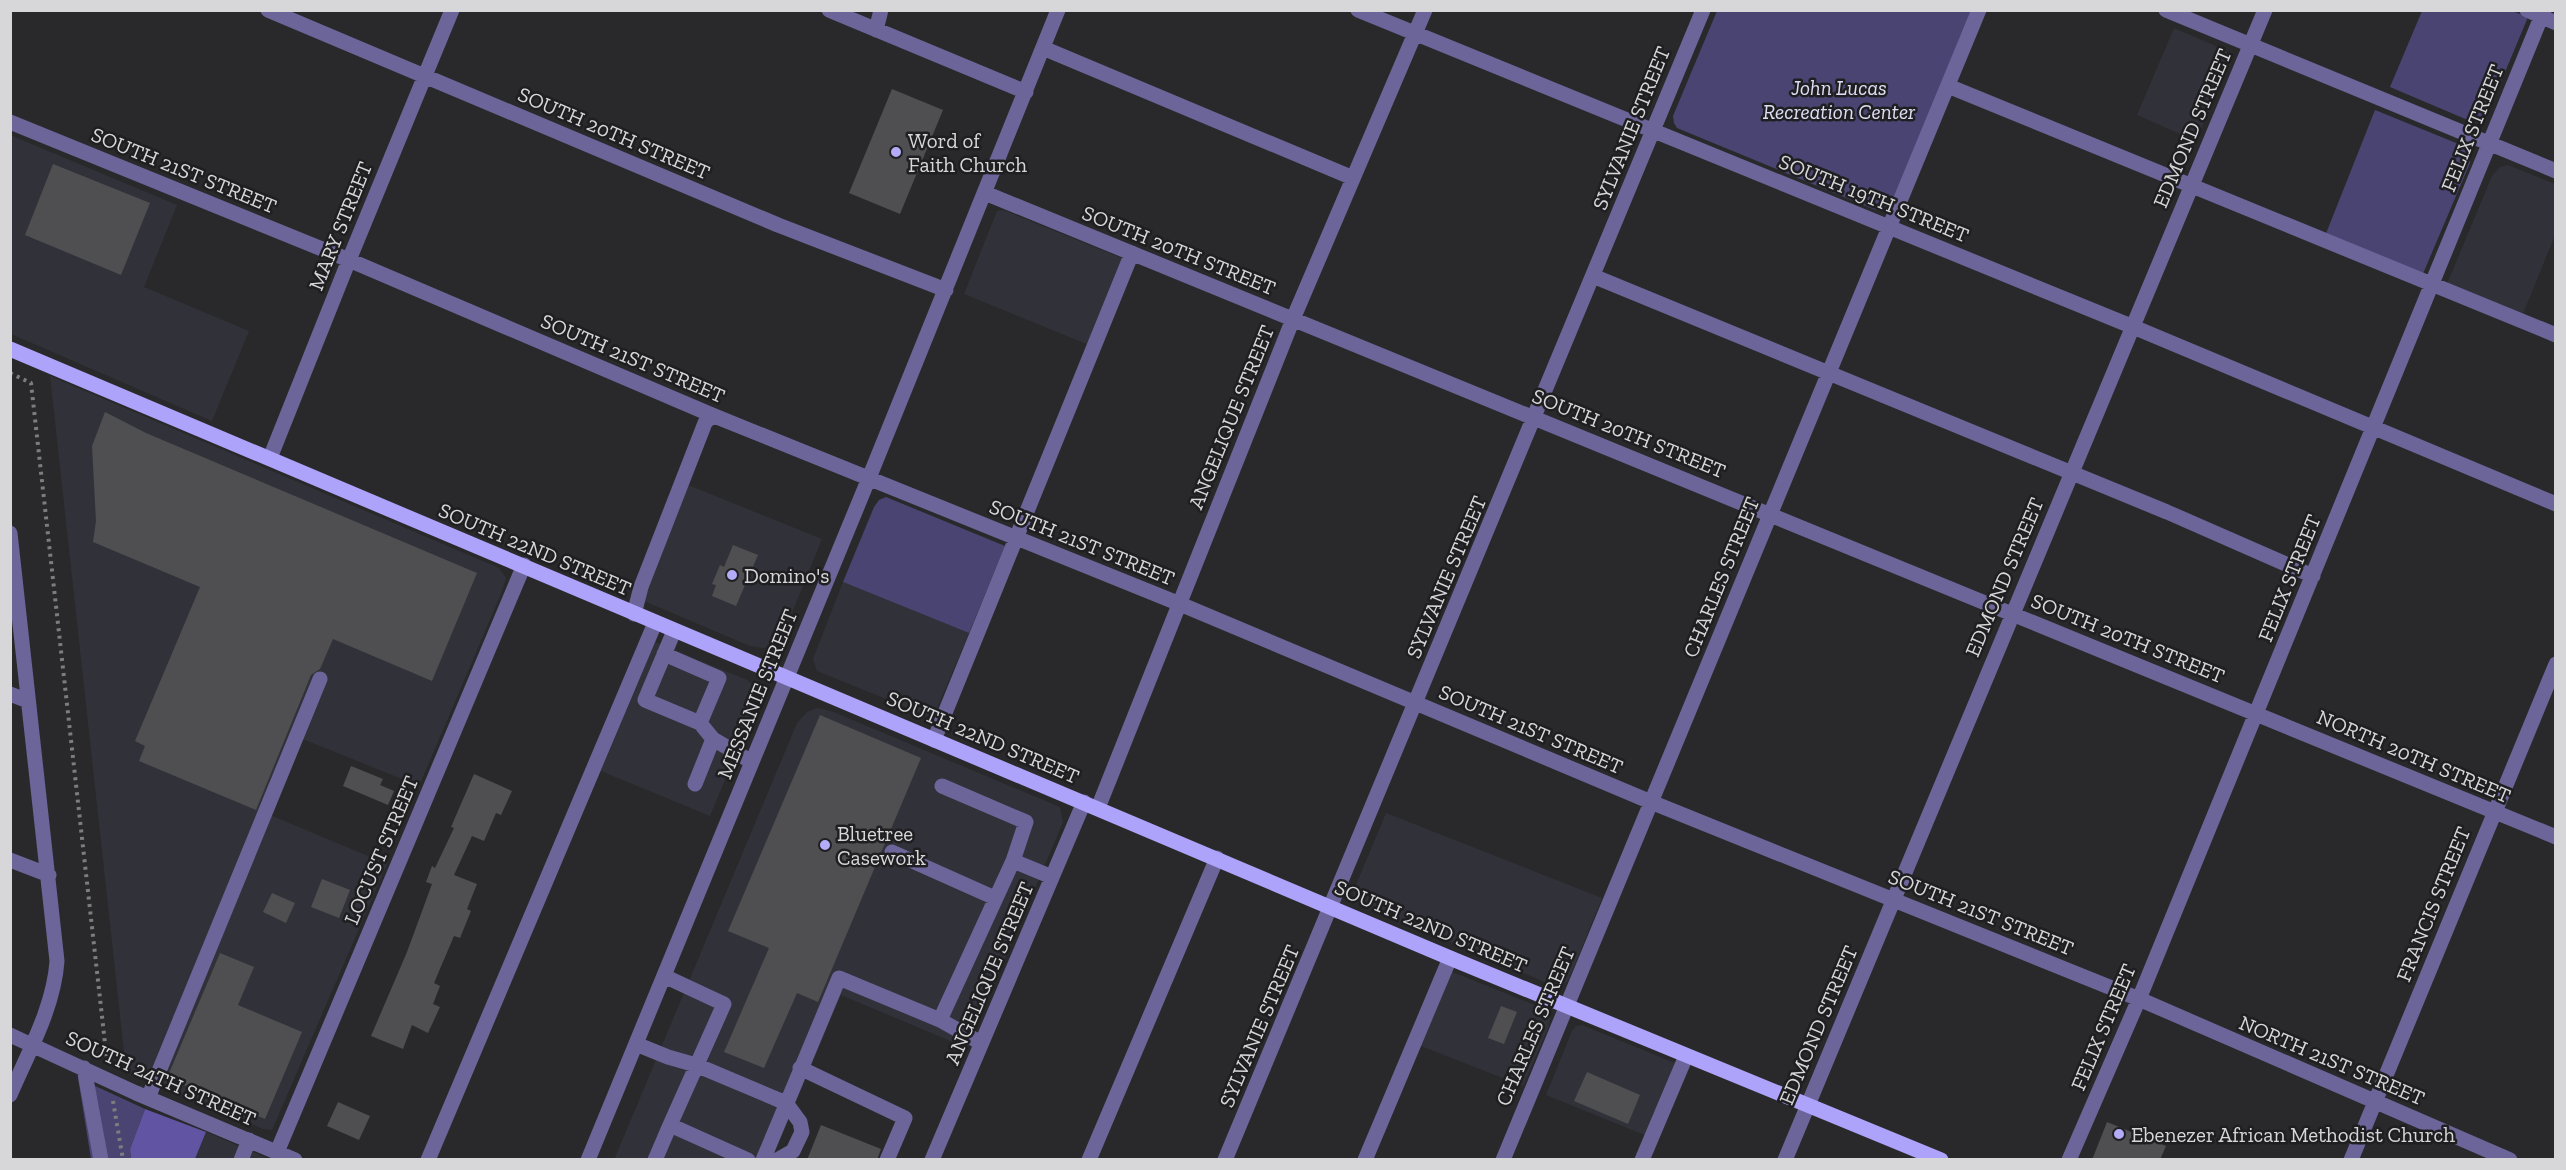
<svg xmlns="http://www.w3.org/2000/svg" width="2566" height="1170" viewBox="0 0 2566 1170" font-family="'Zilla Slab',serif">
  <rect width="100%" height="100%" fill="#29292b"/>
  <path fill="#313139" d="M2174,28L2225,50L2229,55V62L2196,141L2137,115Z
    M10,135L177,205L144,287L249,331L212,421L11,334Z
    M2508,165L2555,184V235L2522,316L2447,284L2492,176L2500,167Z
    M1003,210L1124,259L1089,345L964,294L997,211Z
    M50,376L499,568L506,578L501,594L419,786L293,735L150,1081L126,1070Z
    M688,485L822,539L782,637L775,645L764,648L750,646L644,601Z
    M843,582L969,633L933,718L817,671L813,659Z
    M655,642L747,680L753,686L756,699L752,715L710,816L601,771Z
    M817,708L831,711L1060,807L1063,822L967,1048L841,995L772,1159L614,1160L797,723L807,712Z
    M1386,813L1602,898L1569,979L1563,986H1554L1355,902L1353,892Z
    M270,815L387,864L272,1130L263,1129L159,1085Z
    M1452,972L1545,1009L1550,1016L1549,1026L1523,1086L1421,1046Z
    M1582,1025L1677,1064L1647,1136L1546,1095L1572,1031L1576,1026Z
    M206,1132L269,1159L195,1160Z"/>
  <path fill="#4a4472" d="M1717,11H1972L1889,208L1884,212L1873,209L1677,128L1674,123L1673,116Z
    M2422,11H2512L2528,17L2485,120L2479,123L2470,121L2390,87Z
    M2375,110L2466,147L2470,153V163L2422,276L2325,236Z
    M886,497L1005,546L969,633L843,582L874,507L879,500Z
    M78,1078L145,1109L130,1149L131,1159H91Z"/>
  <path fill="#6154a2" d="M145,1109L206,1132L195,1159H131L130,1149Z"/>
  <path fill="#4f4f52" d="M892,89L943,110L900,214L849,193Z
    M53,164L150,203L121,275L25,235Z
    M105,412L146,433L477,573L432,681L333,639L320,669L311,675L256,810L139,761L145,746L135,741L200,587L93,542L96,521L92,446Z
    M733,545L758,555L736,606L712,596L716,585L712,584L720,565L724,567Z
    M820,715L921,758L818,1002L797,993L764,1068L724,1052L769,948L728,931Z
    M351,766L383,779L380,785L394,791L388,805L343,786Z
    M474,774L512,791L501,815L496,813L484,841L472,836L454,875L477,884L467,909L471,911L460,938L454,936L434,983L440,986L433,1004L440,1007L428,1033L412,1025L403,1049L371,1036L407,952L432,884L426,882L432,866L435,868L454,828L451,827Z
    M322,879L350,890L339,918L311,907Z
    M272,893L295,903L286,923L263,912Z
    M220,953L254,967L238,1005L302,1032L265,1119L167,1078Z
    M1501,1006L1517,1012L1504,1044L1488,1038Z
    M1587,1072L1640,1095L1628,1124L1574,1101Z
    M338,1102L370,1116L359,1140L327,1126Z
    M2107,1122L2166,1146L2160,1160H2092Z
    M821,1125L881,1149L877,1160H807Z"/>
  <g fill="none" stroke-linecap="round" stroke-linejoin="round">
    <path stroke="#7d7d7f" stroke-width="4" stroke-dasharray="3 4.5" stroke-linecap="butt" d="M10,373L31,383L107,1061
      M113,1101L123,1160"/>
    <path stroke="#6b6599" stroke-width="15" d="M268,10L778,225L946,290
      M829,10L1026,92
      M1358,10L2131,326L2556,504
      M2166,10L2556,171
      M2527,10L2556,23
      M876,30L881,10
      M1043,48L1353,178
      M1948,86L2556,335
      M10,122L349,260L712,415L1180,604L1651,802L2139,999L2510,1160
      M985,193L2556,837
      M1593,276L2167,512L2313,576
      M270,458L349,260L452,10
      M10,533L57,961C54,1007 28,1053 10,1095
      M634,614L641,587L705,423L712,415
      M674,631L645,700L700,723L713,739L752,762
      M664,654L719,678L700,723
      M10,694L28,701
      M934,740L1132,253
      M695,784L713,739
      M942,786L1026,822L1013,861
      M1098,808L1293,319L1425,10
      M892,852L995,898
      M10,860L49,875
      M664,976L724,1004L670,1125L748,1160
      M940,1020L981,1043
      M10,1035L136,1093L295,1160
      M636,1044L668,1057L696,1065L786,1103L800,1122L802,1132L793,1151L777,1160
      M84,1068L101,1160
      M800,1068L905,1118L887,1160
      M148,1098L320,679
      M277,1152L524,565
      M241,1160L249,1140
      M428,1160L655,623
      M588,1160L869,478L1058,10
      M655,1160L670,1125
      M763,1160L839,978L940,1020L1013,861L1052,877
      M932,1160L1084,802
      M1089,1160L1217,858
      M1225,1160L1703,10
      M1365,1160L1450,958
      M1503,1160L1979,10
      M1642,1160L1686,1056
      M1785,1160L2265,10
      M2069,1160L2139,999L2544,10
      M2351,1160L2556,664"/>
    <path stroke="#ada3fa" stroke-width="15" d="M10,349L1450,958L1941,1160"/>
  </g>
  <g fill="#b4acf9" stroke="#1f1f22" stroke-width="2">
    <circle cx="896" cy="152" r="6"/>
    <circle cx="732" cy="575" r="6"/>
    <circle cx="825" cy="845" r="6"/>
    <circle cx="2119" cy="1134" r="6"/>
  </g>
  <g text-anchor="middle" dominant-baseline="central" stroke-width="5" stroke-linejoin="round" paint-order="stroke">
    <g font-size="21" font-style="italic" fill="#e0def4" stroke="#1f1f22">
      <text x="1839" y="87">John Lucas<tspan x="1839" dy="24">Recreation Center</tspan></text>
    </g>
    <g font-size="21" fill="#d7d7d9" stroke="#1f1f22">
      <text transform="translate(1631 128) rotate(-68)">SYLVANIE STREET</text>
      <text transform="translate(2192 128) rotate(-67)">EDMOND STREET</text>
      <text transform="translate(2472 128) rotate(-68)">FELIX STREET</text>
      <text transform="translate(614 133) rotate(23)">SOUTH 20TH STREET</text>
      <text transform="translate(184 170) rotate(22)">SOUTH 21ST STREET</text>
      <text transform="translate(1874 198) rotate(22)">SOUTH 19TH STREET</text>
      <text transform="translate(340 226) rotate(-68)">MARY STREET</text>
      <text transform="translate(1179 250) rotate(22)">SOUTH 20TH STREET</text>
      <text transform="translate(633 358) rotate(23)">SOUTH 21ST STREET</text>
      <text transform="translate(1231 417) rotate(-68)">ANGELIQUE STREET</text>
      <text transform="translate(1629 433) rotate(22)">SOUTH 20TH STREET</text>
      <text transform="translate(1082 542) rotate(22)">SOUTH 21ST STREET</text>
      <text transform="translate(535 549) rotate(23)">SOUTH 22ND STREET</text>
      <text transform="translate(1446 577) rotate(-67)">SYLVANIE STREET</text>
      <text transform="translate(1721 577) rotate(-68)">CHARLES STREET</text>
      <text transform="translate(2004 577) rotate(-67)">EDMOND STREET</text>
      <text transform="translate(2289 578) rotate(-68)">FELIX STREET</text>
      <text transform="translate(2128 638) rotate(22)">SOUTH 20TH STREET</text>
      <text transform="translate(757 694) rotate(-68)">MESSANIE STREET</text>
      <text transform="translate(1531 729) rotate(23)">SOUTH 21ST STREET</text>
      <text transform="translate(983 737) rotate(23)">SOUTH 22ND STREET</text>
      <text transform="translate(2414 756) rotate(23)">NORTH 20TH STREET</text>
      <text transform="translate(381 850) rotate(-67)">LOCUST STREET</text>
      <text transform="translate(2433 904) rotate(-68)">FRANCIS STREET</text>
      <text transform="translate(1981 912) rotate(22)">SOUTH 21ST STREET</text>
      <text transform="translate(1431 926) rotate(23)">SOUTH 22ND STREET</text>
      <text transform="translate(989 973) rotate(-67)">ANGELIQUE STREET</text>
      <text transform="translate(1818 1025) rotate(-67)">EDMOND STREET</text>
      <text transform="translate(1259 1026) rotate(-67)">SYLVANIE STREET</text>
      <text transform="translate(1535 1026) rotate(-67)">CHARLES STREET</text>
      <text transform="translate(2103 1027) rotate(-67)">FELIX STREET</text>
      <text transform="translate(2332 1060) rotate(23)">NORTH 21ST STREET</text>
      <text transform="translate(161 1078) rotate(24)">SOUTH 24TH STREET</text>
    </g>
    <g font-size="21" fill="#d7d7d9" stroke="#1f1f22" text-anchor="start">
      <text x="908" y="140">Word of<tspan x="908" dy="24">Faith Church</tspan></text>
      <text x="744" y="575">Domino's</text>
      <text x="837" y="833">Bluetree<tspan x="837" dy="24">Casework</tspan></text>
      <text x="2131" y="1134">Ebenezer African Methodist Church</text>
    </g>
  </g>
  <rect width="2566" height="1170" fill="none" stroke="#d7d7d9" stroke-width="24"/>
</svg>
